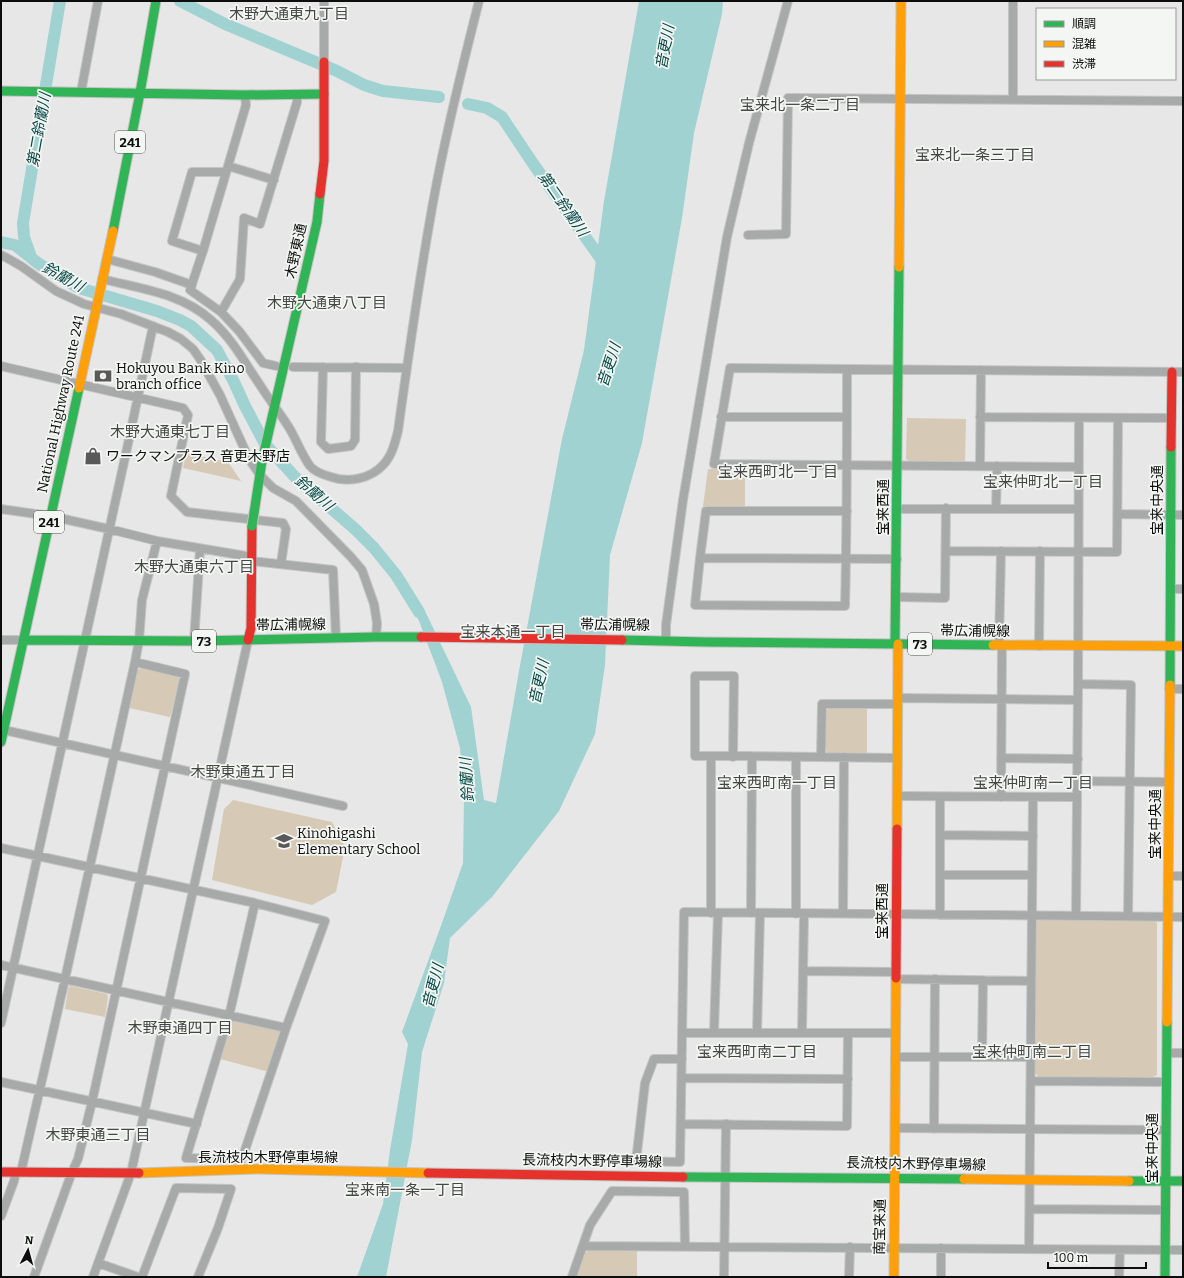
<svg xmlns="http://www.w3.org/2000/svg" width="1184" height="1278" viewBox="0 0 1184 1278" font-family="Bitter,'Noto Sans JP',serif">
  <rect width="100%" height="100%" fill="#e7e7e7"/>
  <path fill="#d6cab6" d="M907,418L966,419L965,461H909L906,459Z
    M186,453L228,462L241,481L183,468Z
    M708,469H745V508L703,506Z
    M142,668L176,675L180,679L170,717L129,708L137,670Z
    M830,707H867V753H828L825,750L826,711Z
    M233,800L332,822L345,847L336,892L312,905L212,880L224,809Z
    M1038,919L1153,920L1157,923V1075L1151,1078L1039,1077L1035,1073L1036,923Z
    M71,986L107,994L108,997L105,1017L65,1009L68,988Z
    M236,1020L279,1030L281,1034L269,1072L220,1059L231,1022Z
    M588,1250L637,1251V1277H576L585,1253Z"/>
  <path fill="#a0d2d1" d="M639,1H723L722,14L694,133L682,218L642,443L610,555L605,665L595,734L559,811L492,897L450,938L444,983L422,1052L412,1140L386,1277H357L383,1204L390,1150L408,1044L402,1032L442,923L463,863L464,797L460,748L442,682L419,621L409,602L411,597L425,611L471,707L484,800L496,803L519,671L562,439L584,350L604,201Z"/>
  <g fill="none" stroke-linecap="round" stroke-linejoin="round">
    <path stroke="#a0d2d1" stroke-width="12" d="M180,1L225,24L337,71L364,85L383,91L439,97
      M468,104L487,108L502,117L534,165L606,266
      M1,242L15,245L39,264L79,288L157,311L180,320L191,326L217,350L234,382L245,406L265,444L295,477L355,529L374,548L396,575L419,612
      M31,257L24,237L23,223L60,1"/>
    <g stroke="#c4c4c4" stroke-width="10">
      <path id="street" d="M324,62V1
        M81,92L98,1
        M245,95L246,105L203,251L190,290L221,312L239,331L263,363L276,366
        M1013,100V1
        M228,166L274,180
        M748,235L786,234L788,98L1183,101
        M203,251L172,241L192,172H226
        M1,255L7,258L21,266L56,291L84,304L121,314L168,332L181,339L193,349L200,359L220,395L249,459L260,475L273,488L296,501L351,557L362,570L374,604L377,623L376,637
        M107,259L155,272L192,285
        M102,279C141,289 181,293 211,320C233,339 246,365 262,388C270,401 280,413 288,426C296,438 301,454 310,466C314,471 324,475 331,477C348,483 371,479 384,464C392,455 395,443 398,431C409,351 420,272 435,192C447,128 463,64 479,1
        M221,312L240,279L244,218L260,224L297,102V94
        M1,366L183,408L188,415L171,496L187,512L283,523L286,529L281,564
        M293,367L407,368
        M323,367L321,442L328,449L351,446L355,440L356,367
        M847,369C847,448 847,527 845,606L695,605L700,558L897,559
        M721,417H847
        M980,417L1172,418
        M980,466L981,370
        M1078,467L714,464L730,368L1183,372
        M1,509L50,516L109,529L157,541L252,557
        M897,509H1078
        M996,509L997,466
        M1118,514L1183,515
        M946,551L1117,552L1118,418
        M700,558L706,511H847
        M252,561L333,570L336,638
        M1171,589H1183
        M896,597L945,598L946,508
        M1,640H23
        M666,640V625L683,500L727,237L749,143L788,1
        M194,641L200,549
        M999,645L1001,551
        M1039,646L1040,551
        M1078,684L1131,685L1128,916
        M1169,689H1183
        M898,698L1078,700
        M4,730L343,806
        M733,757L734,676H695V756H752L897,758
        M821,757L822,704H898
        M1001,758L1078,759
        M1077,781L1169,782
        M897,796L1077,797
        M940,797V915
        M1001,797L1002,645
        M940,835L1033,836
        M1,848L255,903L325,921L286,1028L242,1159L186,1158L229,1016L255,903
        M940,875H1032
        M1168,876H1183
        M711,913V756
        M751,913L752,756
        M796,914V757
        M843,914L844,757
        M1076,916L1078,684L1079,418
        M1,965L286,1028
        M803,971L896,972
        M896,979L1031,981
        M1,1023L126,453L153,326
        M714,1032L718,913
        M682,1033H896
        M757,1033L760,913
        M802,1033L804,914
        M1167,1053H1183
        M896,1057H1031
        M982,1057L983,980
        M682,1059H654L645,1083L636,1161L680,1162L684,912L1183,917
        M682,1078L848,1079
        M1031,1081L1166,1082
        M1,1082L197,1124
        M681,1124L847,1126L848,1033
        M895,1128L1166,1130
        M934,1129L935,979
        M21,1172L65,979L135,662L139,641L142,600L157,541
        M1030,1209L1166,1210
        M1,1216L14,1181L16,1172
        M583,1246L1183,1250
        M941,1248V1277
        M1029,1249L1033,797
        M98,1263L138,1277
        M34,1277L72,1172L78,1159L92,1102L185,674L135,662
        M93,1277L131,1173L248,640
        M142,1277L176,1188L231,1189L218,1228L198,1277
        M572,1277L590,1225L612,1191L684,1192L685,1246
        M724,1277L726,1124
        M849,1277L850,1247
        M1119,1277L1120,1250"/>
    </g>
    <g stroke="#c4c4c4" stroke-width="11">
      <path id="fast" d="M1,91L245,95L324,94
        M113,231L140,93L156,1
        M254,513L262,461L317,222L320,194
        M23,640L194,641L376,637H421
        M622,640L705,642L993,645
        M895,644L899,267
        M1170,685L1171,447
        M1,742L79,388
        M683,1177L964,1179
        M1129,1181H1183
        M1165,1277L1167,1022"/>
    </g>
    <g stroke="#c4c4c4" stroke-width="11">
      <path id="slow" d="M899,267L901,1
        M79,388L113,231
        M993,645L1183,646
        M897,829L898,644
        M1167,1022L1170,685
        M139,1173L257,1169L428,1173
        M964,1179L1129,1181
        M894,1277L896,978"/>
    </g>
    <g stroke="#c4c4c4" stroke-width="11">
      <path id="jam" d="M320,194L324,161V62
        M1171,447L1172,372
        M421,637L622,640
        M248,640L251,628L252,526
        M896,978L897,829
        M1,1172L139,1173
        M428,1173L683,1177"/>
    </g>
    <use href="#street" stroke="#a8a9a9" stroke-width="8"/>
    <use href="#fast" stroke="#30b455" stroke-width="9"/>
    <use href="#slow" stroke="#ff9f0a" stroke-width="9"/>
    <use href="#jam" stroke="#e5322d" stroke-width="9"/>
    <g stroke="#c4c4c4" stroke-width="11" stroke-linecap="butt">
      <path id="fast-bridge" d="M252,526L254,513"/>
    </g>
    <use href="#fast-bridge" stroke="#30b455" stroke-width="9"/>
  </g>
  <defs>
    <g id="bank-bare" transform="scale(1.38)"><path d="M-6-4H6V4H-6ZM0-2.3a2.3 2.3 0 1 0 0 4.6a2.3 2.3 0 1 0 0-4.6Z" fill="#595959" stroke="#f4f6f3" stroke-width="2.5" paint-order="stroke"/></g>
    <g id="shop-bare" transform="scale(1.38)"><path d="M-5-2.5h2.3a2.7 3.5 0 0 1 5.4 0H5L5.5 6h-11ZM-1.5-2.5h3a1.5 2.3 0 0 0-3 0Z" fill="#595959" stroke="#f4f6f3" stroke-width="2.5" paint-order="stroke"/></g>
    <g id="school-bare" transform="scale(1.38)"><path d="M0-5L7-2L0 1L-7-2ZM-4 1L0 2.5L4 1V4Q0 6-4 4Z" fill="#595959" stroke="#f4f6f3" stroke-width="2.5" paint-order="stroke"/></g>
  </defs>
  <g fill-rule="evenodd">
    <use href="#bank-bare" x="103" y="376"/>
    <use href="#shop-bare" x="93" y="456"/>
    <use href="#school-bare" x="284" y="841"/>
  </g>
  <g text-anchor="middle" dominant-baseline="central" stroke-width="3.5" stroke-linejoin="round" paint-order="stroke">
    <g fill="#f4f6f3" stroke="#525351" stroke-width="1">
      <rect x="115" y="131" width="30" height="22" rx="3"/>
      <rect x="34" y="511" width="30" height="22" rx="3"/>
      <rect x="192" y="630" width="24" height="22" rx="3"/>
      <rect x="908" y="633" width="24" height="22" rx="3"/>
    </g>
    <g font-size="13" font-weight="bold" fill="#0c0d0c">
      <text x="130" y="142">241</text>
      <text x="49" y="522">241</text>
      <text x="204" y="641">73</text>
      <text x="920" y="644">73</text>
    </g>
    <g font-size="14" fill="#0c0d0c" stroke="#f4f6f3">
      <text transform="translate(296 251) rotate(-78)">木野東通</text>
      <text transform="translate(61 404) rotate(-78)">National Highway Route 241</text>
      <text transform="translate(1157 500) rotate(-90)">宝来中央通</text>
      <text transform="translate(883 507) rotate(-90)">宝来西通</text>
      <text transform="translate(291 625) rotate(-1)">帯広浦幌線</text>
      <text transform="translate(615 625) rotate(1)">帯広浦幌線</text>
      <text transform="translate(975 631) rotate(1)">帯広浦幌線</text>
      <text transform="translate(1155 824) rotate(-90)">宝来中央通</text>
      <text transform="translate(882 911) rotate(-90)">宝来西通</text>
      <text transform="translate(1152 1148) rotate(-90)">宝来中央通</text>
      <text x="268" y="1157">長流枝内木野停車場線</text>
      <text transform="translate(592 1161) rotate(1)">長流枝内木野停車場線</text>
      <text transform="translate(916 1164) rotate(1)">長流枝内木野停車場線</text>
      <text transform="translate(880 1227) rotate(-89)">南宝来通</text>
    </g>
    <g font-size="14" fill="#0c0d0c" stroke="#f4f6f3" text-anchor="start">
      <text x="116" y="368">Hokuyou Bank Kino<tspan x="116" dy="16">branch office</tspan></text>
      <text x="106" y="456">ワークマンプラス 音更木野店</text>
      <text x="297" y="833">Kinohigashi<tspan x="297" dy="16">Elementary School</tspan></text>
    </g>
    <g font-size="15" fill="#454744" stroke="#f4f6f3">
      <text x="289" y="14">木野大通東九丁目</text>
      <text x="800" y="105">宝来北一条二丁目</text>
      <text x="975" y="155">宝来北一条三丁目</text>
      <text x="327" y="303">木野大通東八丁目</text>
      <text x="170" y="432">木野大通東七丁目</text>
      <text x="778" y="472">宝来西町北一丁目</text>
      <text x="1043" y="482">宝来仲町北一丁目</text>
      <text x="194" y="567">木野大通東六丁目</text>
      <text x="513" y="632">宝来本通一丁目</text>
      <text x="243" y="772">木野東通五丁目</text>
      <text x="777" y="783">宝来西町南一丁目</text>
      <text x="1033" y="783">宝来仲町南一丁目</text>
      <text x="180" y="1028">木野東通四丁目</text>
      <text x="757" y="1052">宝来西町南二丁目</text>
      <text x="1032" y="1052">宝来仲町南二丁目</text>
      <text x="98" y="1135">木野東通三丁目</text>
      <text x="405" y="1190">宝来南一条一丁目</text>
    </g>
    <g font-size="15" font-style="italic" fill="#074a49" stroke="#f4f6f3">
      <text transform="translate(665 47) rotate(-80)">音更川</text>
      <text transform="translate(39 130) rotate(-80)">第二鈴蘭川</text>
      <text transform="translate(563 204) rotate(55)">第二鈴蘭川</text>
      <text transform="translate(63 277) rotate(29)">鈴蘭川</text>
      <text transform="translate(609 365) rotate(-72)">音更川</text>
      <text transform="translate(314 493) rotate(41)">鈴蘭川</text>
      <text transform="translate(539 682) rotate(-78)">音更川</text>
      <text transform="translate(467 780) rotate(-94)">鈴蘭川</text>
      <text transform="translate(433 986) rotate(-76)">音更川</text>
    </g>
  </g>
  <rect width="1184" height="1278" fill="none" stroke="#0c0d0c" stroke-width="4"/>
  <rect x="1036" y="8" width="140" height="72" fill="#f4f6f3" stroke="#979997"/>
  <rect x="1044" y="21" width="20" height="6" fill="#30b455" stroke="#979997"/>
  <text x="1072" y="28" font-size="12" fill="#0c0d0c">順調</text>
  <rect x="1044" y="41" width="20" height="6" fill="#ff9f0a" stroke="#979997"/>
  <text x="1072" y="48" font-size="12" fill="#0c0d0c">混雑</text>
  <rect x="1044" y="61" width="20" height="6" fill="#e5322d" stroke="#979997"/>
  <text x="1072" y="68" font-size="12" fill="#0c0d0c">渋滞</text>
  <g transform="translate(28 1250) rotate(6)" stroke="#f4f6f3" stroke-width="3" paint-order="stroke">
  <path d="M0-3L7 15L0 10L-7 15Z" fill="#0c0d0c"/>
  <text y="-6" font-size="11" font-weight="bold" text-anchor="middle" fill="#0c0d0c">N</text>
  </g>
  <path d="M1048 1262v6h98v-6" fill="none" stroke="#0c0d0c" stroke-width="2"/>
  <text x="1054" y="1262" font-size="12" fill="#0c0d0c" stroke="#f4f6f3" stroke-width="3" paint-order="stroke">100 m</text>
</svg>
